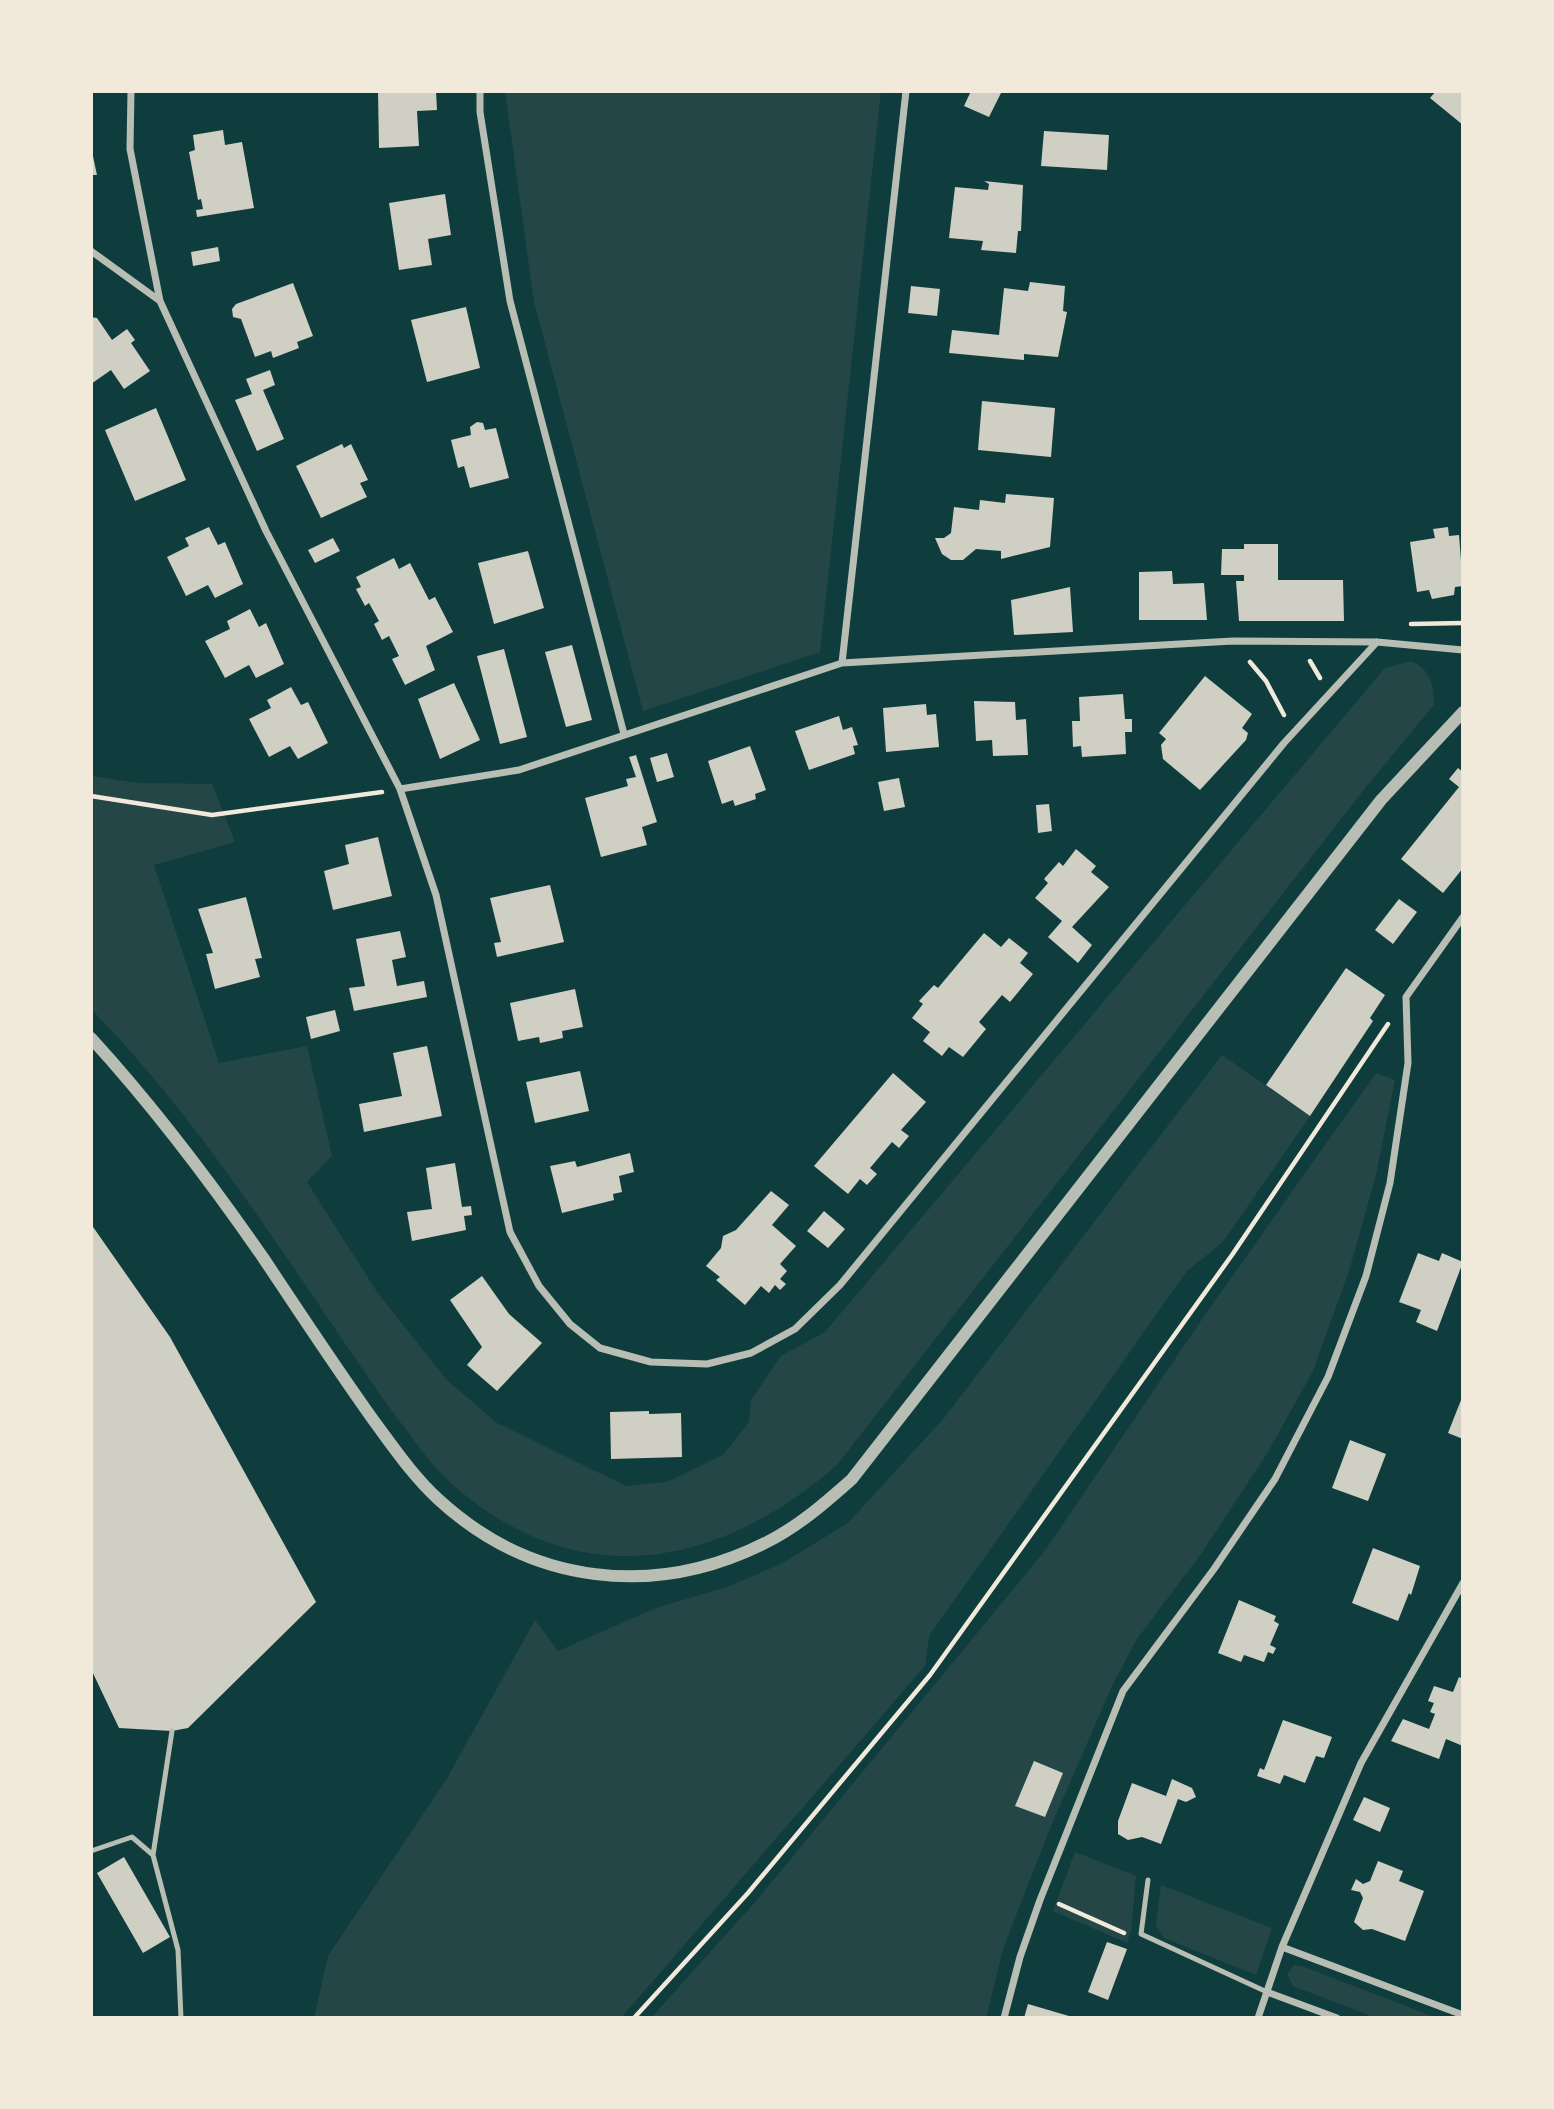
<svg xmlns="http://www.w3.org/2000/svg" width="1554" height="2109" viewBox="0 0 1554 2109" font-family="Figtree,sans-serif">
  <rect width="100%" height="100%" fill="#0f3d3e"/>
  <path fill="#244646" d="M505,91H881L820,652L643,711L534,302Z
    M1412,661C1432,672 1433,684 1434,705L1366,787L837,1465C719,1568 578,1596 452,1484C430,1464 413,1439 395,1415C358,1364 323,1310 287,1258C227,1171 166,1085 91,1009V776L139,783L212,784L235,842L154,865L219,1063L307,1046L332,1156L307,1182L377,1292L446,1379L497,1423L626,1486L667,1482L723,1455L749,1422L751,1400L781,1356L825,1332L1385,668Z
    M1222,1055L1310,1116L1223,1242L1187,1271L929,1636L925,1666L621,2018H314L328,1956L446,1780L535,1620L558,1651L656,1608L727,1587L781,1564L848,1523L944,1418Z
    M1376,1073L1395,1080L1376,1175L1349,1271L1313,1371L1268,1452L1201,1554L1137,1639L1113,1684L1051,1826L1003,1949L986,2018H651L756,1901L1044,1552L1209,1309Z
    M1075,1852L1136,1876L1131,1931L1127,1943L1053,1911Z
    M1161,1885L1272,1928L1256,1975L1164,1938L1156,1925Z
    M1294,1965L1302,1966L1437,2018H1376L1293,1986L1287,1974Z"/>
  <path fill="#cfcfc3" d="M378,91H436L437,110L417,111L419,146L379,148Z
    M971,91H1002L989,117L964,106Z
    M1436,91H1463V125L1430,98Z
    M223,130L225,145L242,142L254,208L197,217L196,210L203,209L201,199L198,200L189,152L195,150L193,135Z
    M1044,131L1109,135L1107,170L1041,166Z
    M91,147L97,175H91Z
    M984,181L1023,185L1021,231H1018L1016,253L981,250L983,241L949,238L955,187L988,190L989,184Z
    M445,194L451,235L428,239L432,265L399,270L389,203Z
    M218,247L220,261L193,266L191,252Z
    M1030,282L1065,286L1063,311L1067,312L1058,357L1024,354V360L949,353L952,330L999,335L1004,288L1028,291Z
    M293,283L313,336L297,342L299,348L273,358L271,351L255,357L241,319L233,317L232,309L236,304Z
    M911,286L940,289L937,316L908,313Z
    M466,307L480,368L427,382L411,320Z
    M91,317L97,318L112,340L127,329L135,340L131,343L150,371L124,389L111,370L91,384Z
    M270,370L275,385L263,390L284,439L257,451L235,400L252,394L246,379Z
    M982,401L1055,408L1051,457L978,450Z
    M156,408L186,480L135,501L105,430Z
    M477,422L483,423L485,430L496,428L509,478L470,488L464,466L458,468L451,440L471,435L470,427Z
    M342,444L344,448L351,444L368,480L360,483L367,497L321,518L296,466Z
    M1006,494L1054,498L1050,547L1001,559V551L976,549L963,560H951L942,554L935,538H944L951,533L954,507L979,510L980,500L1005,503Z
    M209,527L218,545L225,542L243,584L215,598L208,585L186,596L167,557L189,546L185,538Z
    M1448,527L1449,536L1459,535L1463,586L1455,587L1454,595L1432,599L1429,590L1417,592L1410,542L1435,538L1433,529Z
    M333,538L340,551L315,563L308,550Z
    M1244,544H1278V580H1343L1344,621H1239L1236,581H1244V575H1221L1222,549H1244Z
    M528,551L544,608L494,624L478,563Z
    M394,558L399,569L410,563L429,600L435,597L453,632L426,646L435,670L405,685L392,659L399,656L389,636L382,640L374,624L379,621L369,603L365,606L356,589L361,587L356,577Z
    M1172,571L1173,584L1204,583L1207,620H1139V572Z
    M1070,587L1073,632L1014,635L1011,600Z
    M250,609L259,627L266,623L284,664L256,678L249,665L225,678L205,641L230,629L227,621Z
    M572,645L592,720L566,727L545,652Z
    M504,649L527,737L500,744L477,656Z
    M1205,676L1252,714L1242,728L1248,733L1246,740L1200,790L1163,759L1161,745L1166,739L1159,733Z
    M454,683L480,740L440,759L418,699Z
    M291,687L301,705L308,702L328,743L298,759L290,746L269,757L249,719L271,708L267,700Z
    M1123,694L1125,719H1132V732H1125L1126,754L1082,757L1081,746L1073,747L1072,721H1080L1079,697Z
    M974,701L1015,702L1016,720L1026,719L1028,755L993,756L992,740L976,741Z
    M926,704L927,715L936,714L939,747L886,752L883,708Z
    M839,716L843,730L852,727L858,745L853,746L855,754L809,770L795,731Z
    M750,746L766,790L755,794L756,799L735,806L733,800L722,804L708,761Z
    M667,753L674,777L657,782L650,758Z
    M636,755L657,822L642,827L647,845L601,857L585,798L628,786L626,779L636,777L629,757Z
    M1458,768L1463,772V868L1443,893L1401,859L1459,787L1449,779Z
    M899,778L905,807L884,811L878,782Z
    M1049,804L1052,831L1038,833L1036,805Z
    M378,837L392,896L333,910L324,871L349,864L345,845Z
    M1076,849L1096,866L1091,872L1109,887L1072,927L1092,945L1078,963L1048,937L1062,921L1035,898L1048,883L1044,879L1059,862L1063,866Z
    M550,885L564,942L497,957L494,943L501,942L490,898Z
    M246,897L262,958L255,959L260,977L215,989L206,954L213,953L198,909Z
    M1399,899L1417,912L1393,944L1375,930Z
    M400,931L406,957L392,960L397,986L424,981L427,997L354,1011L349,988L365,986L356,939Z
    M984,933L1001,947L1009,938L1028,953L1020,963L1033,974L1010,1002L1002,995L979,1022L986,1029L963,1057L949,1047L942,1056L923,1041L930,1032L912,1018L923,1004L919,1001L934,985L938,988Z
    M1346,968L1385,995L1370,1018L1373,1021L1310,1116L1266,1085Z
    M575,989L583,1027L562,1031L563,1038L540,1043L539,1037L518,1041L510,1003Z
    M335,1010L340,1031L311,1039L306,1017Z
    M427,1046L442,1116L364,1132L359,1104L402,1096L393,1053Z
    M580,1071L589,1111L535,1123L526,1082Z
    M893,1073L926,1102L901,1130L909,1136L899,1148L892,1142L870,1168L877,1174L867,1185L860,1179L848,1194L814,1166Z
    M630,1153L634,1172L619,1176L622,1192L613,1194L614,1200L562,1213L550,1166L575,1161L577,1167Z
    M455,1163L462,1207L471,1206L472,1215L464,1216L466,1230L412,1241L407,1212L432,1209L426,1168Z
    M771,1191L789,1205L772,1225L796,1246L780,1264L787,1271L780,1279L786,1284L780,1290L775,1285L769,1293L761,1286L745,1305L716,1280L720,1277L706,1266L721,1248L723,1236L736,1230Z
    M824,1211L845,1229L828,1248L807,1231Z
    M91,1224L170,1337L316,1602L188,1728L172,1731L119,1728L91,1669Z
    M1418,1253L1439,1261L1442,1253L1463,1262L1437,1331L1416,1322L1421,1310L1399,1302Z
    M482,1276L509,1314L542,1343L497,1391L467,1365L482,1347L450,1300Z
    M1463,1395V1439L1448,1433Z
    M649,1411V1414L681,1413L682,1457L611,1459L610,1412Z
    M1350,1440L1386,1454L1368,1501L1332,1488Z
    M1373,1548L1420,1566L1411,1595L1409,1593L1398,1621L1352,1603Z
    M1239,1600L1276,1616L1274,1621L1279,1624L1270,1645L1276,1648L1273,1654L1268,1652L1264,1662L1244,1655L1241,1662L1218,1653Z
    M1459,1677L1463,1679V1746L1446,1739L1439,1759L1391,1741L1403,1719L1429,1729L1435,1714L1430,1712L1434,1703L1428,1701L1434,1686L1453,1692Z
    M1283,1720L1332,1737L1324,1758L1316,1756L1305,1783L1284,1775L1280,1784L1257,1776L1260,1768L1264,1770Z
    M1034,1761L1063,1773L1045,1817L1015,1806Z
    M1172,1779L1192,1788L1196,1797L1186,1802L1178,1799L1161,1844L1142,1837L1128,1840L1118,1834V1821L1132,1783L1166,1796Z
    M1364,1797L1390,1808L1380,1832L1353,1820Z
    M124,1857L170,1937L143,1953L97,1873Z
    M1378,1861L1403,1871L1399,1881L1424,1891L1405,1941L1372,1929L1363,1930L1354,1922L1363,1898L1360,1892L1351,1890L1356,1879L1363,1884L1370,1881Z
    M1107,1942L1127,1949L1108,2000L1088,1992Z
    M1028,2004L1069,2016V2018H1024Z"/>
  <g fill="none" stroke-linecap="round" stroke-linejoin="round">
    <path stroke="#f1e9da" stroke-width="4.5" d="M1411,624L1463,623
      M1310,661L1320,678
      M1250,662L1266,681L1284,715
      M91,796L212,815L382,792
      M1059,1904L1124,1933
      M634,2018L748,1893L930,1675L1232,1255L1388,1024"/>
    <path stroke="#b8beb3" stroke-width="5" d="M172,1731L153,1855L178,1950L181,2018
      M91,1851L132,1837L153,1855
      M1148,1880L1141,1934L1267,1992"/>
    <path stroke="#b8beb3" stroke-width="7" d="M131,91L130,149L160,301L266,531L400,789L436,895L510,1232L539,1286L570,1324L600,1348L651,1362L707,1364L751,1353L795,1329L840,1285L1284,743L1377,642
      M480,91V112L510,301L624,734
      M91,251L160,301
      M842,663L906,91
      M400,789L519,770L842,663L1233,641L1377,642L1463,650
      M1282,1947L1463,2015
      M1267,1992L1337,2018
      M1004,2018L1020,1957L1040,1900L1123,1691L1214,1569L1275,1479L1328,1377L1366,1276L1390,1183L1408,1063L1406,997L1463,917
      M1258,2018L1282,1947L1361,1763L1463,1583"/>
    <path stroke="#b8beb3" stroke-width="12" d="M91,1038C155,1108 210,1181 264,1259C300,1313 336,1368 374,1421C394,1448 413,1476 438,1499C531,1585 655,1599 767,1542C799,1526 826,1502 852,1479L1381,800L1463,712"/>
  </g>
  <rect width="1554" height="2109" fill="none" stroke="#f1e9da" stroke-width="186"/>
</svg>
